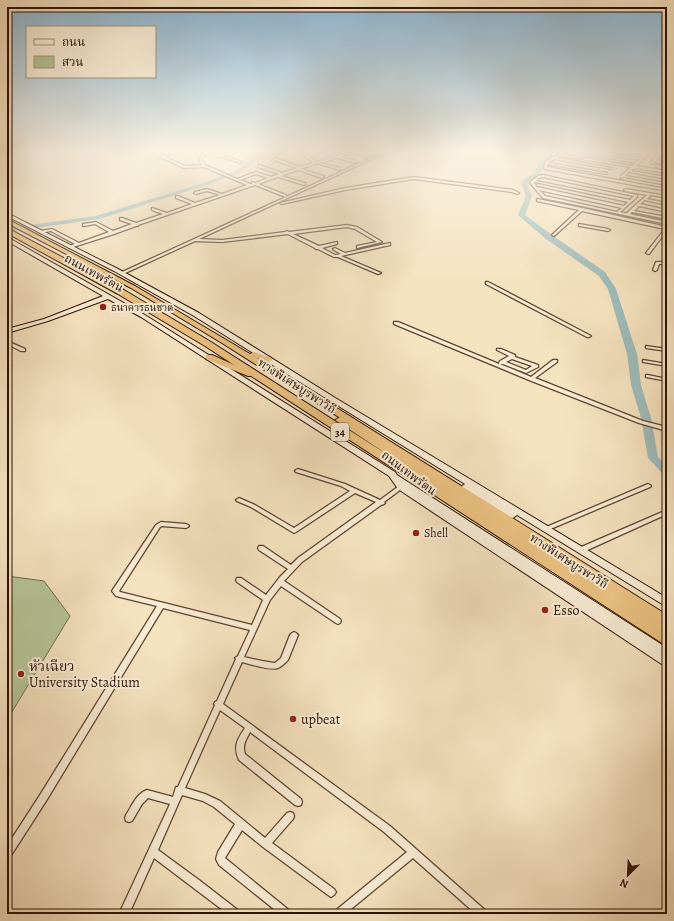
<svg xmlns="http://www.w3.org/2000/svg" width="674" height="921" viewBox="0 0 674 921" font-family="Alegreya,'Noto Serif Thai',serif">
  <rect width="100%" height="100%" fill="#f5e2bf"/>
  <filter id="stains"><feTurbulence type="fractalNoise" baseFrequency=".005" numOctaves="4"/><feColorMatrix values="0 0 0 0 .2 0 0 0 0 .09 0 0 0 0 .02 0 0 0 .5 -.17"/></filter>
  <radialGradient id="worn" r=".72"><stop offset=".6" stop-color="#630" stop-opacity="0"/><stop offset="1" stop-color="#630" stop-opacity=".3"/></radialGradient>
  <path fill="#b5c497" stroke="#706a4c" d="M7,576L44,581L70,616L7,720Z"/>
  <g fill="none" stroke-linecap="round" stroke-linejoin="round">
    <path fill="#9fbcbb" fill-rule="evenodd" d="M278,152H287L259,160L237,174L204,186L99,219L7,232V228L96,216L200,184L233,172L255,158Z
      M554,152H561L544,163L540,174L527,183L532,196L525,215L552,235L605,272L616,289L637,354L641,385L651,418L658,457L667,466V475L663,474L648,458L641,418L631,385L627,354L608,289L599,276L546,239L518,215L526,196L521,183L526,178L535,172L539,161Z"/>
    <g stroke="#5e4530" stroke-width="2.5">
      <path id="minor" d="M149,152C154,152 157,155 161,156C167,157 177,152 184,152L165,157L185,166L202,165L199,160L202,154L190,152L204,153L208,152L207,153L222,155L242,162L241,163L222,157L205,155L201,160L205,165L237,179L256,172L271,177L279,174L258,167V166L259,165L282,173L297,168L274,160V159L275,158L300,167L313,163L303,154L304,152L316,162L334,157L320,152H324L337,156L350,152H356L370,156L369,157L353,153L340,157L356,161V163L337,158L320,163L340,168V170H339L317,163L301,169L323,176L324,177L322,178L298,170L281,176L305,183V185H304L278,177L258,184L286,195V197L384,152H387L199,239L222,240L285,232L287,231L289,232L347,225L357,227L382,242L357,248V246L377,242L355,229L347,227L293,234L319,246L337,242V244L322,248L335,255L341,254L334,250L333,249L335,248L345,253L390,243V245L341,256L381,273L378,274L338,257H334L318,249H316L315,248L288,234L222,242L195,241L123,274L120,273L286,197L255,185L138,225V226H136L114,234L70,248H69V246L75,244L51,231L40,233V231L52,229L79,243L109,232L95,224L84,226H83V224L96,222L113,231L132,224L120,220V218H122L136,223L163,214L152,210V208L167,213L192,204L176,198V196H178L195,203L220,195L207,191L196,194L194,193L195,192L207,189L222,194L247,185L204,167L184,168ZM256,174L268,178L255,183L252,182V184H250L240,180Z
        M255,152H258L261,154L259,155Z
        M549,152H553L550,153Z
        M563,152H566L563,154L633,166L636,163L576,152H582L638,161L641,157L608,152H615L643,156L647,152H650L636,166L667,171V173L634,168L631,171L667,177V179L629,172L625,176L667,183V185L624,177L621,178V176L631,167L561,156L557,158L612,168L611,169L554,159L549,163L607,173L606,174L547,164V167L667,189V191L544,169L545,162L551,159V157H554Z
        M660,152H663L653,164H651V162Z
        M656,160L667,162V164L656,162Z
        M656,165L667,167V169L656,167Z
        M543,175L637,195V197L620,212L667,222V224L543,198L530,183C533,179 537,176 543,175ZM543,177L634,196L630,200L536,181L539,178ZM535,182L628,202L624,206L537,187L534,183ZM539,190L622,208L617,212L545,196Z
        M414,177L513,190L519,193L517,194L512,192L414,179L345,190L282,204L280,203L345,188Z
        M626,189L667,196V198L651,195L647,199L667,203V205L645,200L640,204L667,210V212L639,206L634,211L667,217V219L632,212L630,214H628L627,213L630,210L647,195L625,191L624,190Z
        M537,199L582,208L667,227V230L649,254H648L646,253L665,229L582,211L554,236L552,235L553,234L579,210L537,201Z
        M579,224L608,229L610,230L608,231L580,226H579Z
        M656,262H667V264H659L657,270L655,271L653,270Z
        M486,282H488L591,336L589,337H587L486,284Z
        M394,322H398L499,364V363L500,361L509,356L497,350V349H501L515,355V357L538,365V367L526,373L503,364H500L531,377L553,360H557V362L535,378L643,421L667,427V431L639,423L529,380L394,324ZM512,359L532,366L526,370L506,362Z
        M7,341L25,349V351H21L7,344Z
        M646,346L667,349V351L646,348Z
        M643,360L667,364V366L643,362Z
        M7,364L11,365V367H7Z
        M646,375H648L667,379V381L646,377Z
        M298,469L345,484L380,500L399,486L401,485L404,487L384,502L385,503L384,504L381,505L302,562L284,581L340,619L341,621L340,623L338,624L336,623L281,586L270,600L244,657L262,661L275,663L281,658L290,635L292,633L294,632L296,633L298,635L288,660C285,663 281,667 278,668C271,671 250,664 242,662L223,704L390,826L486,911L488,914H476L413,858L345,914H333L335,911L407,852L384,832L250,732C246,740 242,745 245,754L301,799L302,802L301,805L298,806L295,805L239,760C233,746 237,740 245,728L220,710L185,788L205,794L220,801L265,838L287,813L290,812L293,813L294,816L293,819L272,843L334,889L336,892L334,895L331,897L328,895L263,847L242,830L225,858L290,911L292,914H280L219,865L216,859L218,852L235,824L214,807L203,801L182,795L158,850L199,880L239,911L241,914H228L154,858L129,914H119L170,804L148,798L142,804L132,821L129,822L126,821L125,818L126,815C132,806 136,794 147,790L173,797L176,787H178L215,705L214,704L215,702L217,701L236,659L235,658L238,656L250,630L163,608L46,801L10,857L7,858V846L40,795L157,606L116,596L112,591L156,525L161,522L186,524L188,525L189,526L188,527L186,528L162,526L160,527L119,591L120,592L252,625L263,600L237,582L236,580L237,578H241L266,595L280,577L288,569L259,550L258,548L259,546H263L291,565L298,558L376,502L355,493L296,532L294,533L251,507L237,501L236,500L239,498L255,505L294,528L350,491L341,486L296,472L295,471L296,470Z
        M648,484L650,485L651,486L650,487L548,530H544L543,529L544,528Z
        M667,510V514L583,552H579L578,550L579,548Z"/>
    </g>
    <g stroke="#2b1100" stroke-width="2">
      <path id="secondary" d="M7,213L118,269L199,313L337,399L667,598V607L517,515L513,518L510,517L463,488L462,486L465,484L332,402L194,316L114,271L7,216Z
        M7,237L145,315L395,472L397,475L667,648V666L663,665L398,489L389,476L141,317L108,299L48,321L7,333V329L44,319L103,296L7,241Z"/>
    </g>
    <g stroke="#2b1100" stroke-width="2">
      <path id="trunk" d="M7,219L135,286L250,354L254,352L271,358L272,360L268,362L257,358L667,615V625L222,343L131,288L7,223Z
        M206,355H212L255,374L254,376H248L206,359Z"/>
    </g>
    <g stroke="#2b1100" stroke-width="2">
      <path id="motorway" d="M7,228L124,290L211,342L396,460L335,420L340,417L343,418L667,622V644L662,643L205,346L118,294L7,233Z"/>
    </g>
    <use href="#minor" fill="#f8ecd5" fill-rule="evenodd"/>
    <use href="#secondary" fill="#f8ecd5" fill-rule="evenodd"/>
    <use href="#trunk" fill="#eac180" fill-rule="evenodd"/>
    <use href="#motorway" fill="#eac180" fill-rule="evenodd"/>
  </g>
  <linearGradient id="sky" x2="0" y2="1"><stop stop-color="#8bb7d6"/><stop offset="0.54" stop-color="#faf2e2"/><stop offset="1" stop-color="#faf2e2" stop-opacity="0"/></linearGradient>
  <rect width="674" height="281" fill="url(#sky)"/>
  <g fill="#8f2418" stroke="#f8ecd5" stroke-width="1.5">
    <circle cx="103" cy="307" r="4"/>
    <circle cx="416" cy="533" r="4"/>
    <circle cx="545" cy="610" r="4"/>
    <circle cx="21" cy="674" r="4"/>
    <circle cx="293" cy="719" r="4"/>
  </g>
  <g text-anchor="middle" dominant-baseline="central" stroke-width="4" stroke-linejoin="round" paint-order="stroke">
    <g font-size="10" fill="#2b1100" stroke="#f8ecd5" text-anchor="start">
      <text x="111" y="307">ธนาคารธนชาต</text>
    </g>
    <rect fill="#f8ecd5" stroke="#685340" stroke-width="1" x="331" y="423" width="18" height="18" rx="3"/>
    <g font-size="11" font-weight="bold" fill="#2b1100">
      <text x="340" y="432">34</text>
    </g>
    <g font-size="12" fill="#2b1100" stroke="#f8ecd5">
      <text transform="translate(94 273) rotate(29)">ถนนเทพรัตน</text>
      <text transform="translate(297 386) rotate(33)">ทางพิเศษบูรพาวิถี</text>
      <text transform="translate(409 473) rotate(37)">ถนนเทพรัตน</text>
      <text transform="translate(569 561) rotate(33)">ทางพิเศษบูรพาวิถี</text>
    </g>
    <g font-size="12" fill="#2b1100" stroke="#f8ecd5" text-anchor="start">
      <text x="424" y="533">Shell</text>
    </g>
    <g font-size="14" fill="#2b1100" stroke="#f8ecd5" text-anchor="start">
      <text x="553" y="610">Esso</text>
      <text x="29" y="666">หัวเฉียว<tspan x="29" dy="16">University Stadium</tspan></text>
      <text x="301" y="719">upbeat</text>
    </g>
  </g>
  <rect width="674" height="921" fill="none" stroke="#f5e2bf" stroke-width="24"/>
  <rect x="8" y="8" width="658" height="905" fill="none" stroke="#2b1100" stroke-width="2"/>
  <rect x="12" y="12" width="650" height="897" fill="none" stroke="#2b1100"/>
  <rect x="26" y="26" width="130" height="52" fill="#f8ecd5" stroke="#a69480"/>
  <rect x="34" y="39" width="20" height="6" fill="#f8ecd5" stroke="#a69480"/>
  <text x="62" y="46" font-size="12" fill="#2b1100">ถนน</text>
  <rect x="34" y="56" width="20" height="12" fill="#b5c497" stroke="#a69480"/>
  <text x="62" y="66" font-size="12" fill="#2b1100">สวน</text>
  <g transform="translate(628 875) rotate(204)" stroke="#f8ecd5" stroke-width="3" paint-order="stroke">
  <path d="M0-3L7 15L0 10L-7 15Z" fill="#2b1100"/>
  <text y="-6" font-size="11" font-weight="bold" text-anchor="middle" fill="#2b1100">N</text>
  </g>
  <rect width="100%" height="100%" filter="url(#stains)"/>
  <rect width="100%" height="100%" fill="url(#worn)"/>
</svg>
